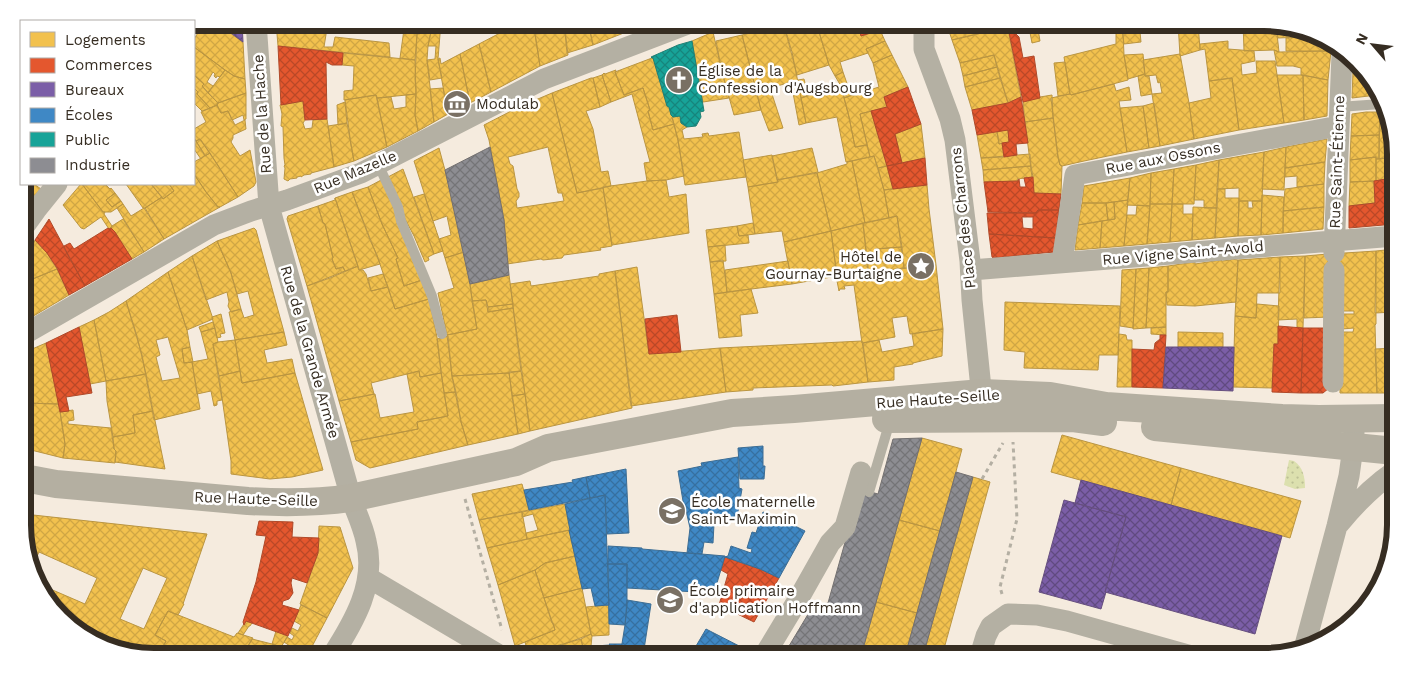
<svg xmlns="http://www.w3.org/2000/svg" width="1418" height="679" viewBox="0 0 1418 679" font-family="'Work Sans',sans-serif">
  <defs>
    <pattern id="grass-dots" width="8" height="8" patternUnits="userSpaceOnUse" patternTransform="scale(1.25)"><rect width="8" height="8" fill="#dce0ae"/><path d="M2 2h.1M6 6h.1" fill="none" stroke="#bdc095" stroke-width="1.8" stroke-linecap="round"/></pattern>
    <pattern id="homes-cross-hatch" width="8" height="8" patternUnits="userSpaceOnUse" patternTransform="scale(1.25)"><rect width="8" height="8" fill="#f2c14e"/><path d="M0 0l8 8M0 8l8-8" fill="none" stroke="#d0a644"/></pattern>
    <pattern id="shops-cross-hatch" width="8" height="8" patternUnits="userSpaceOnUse" patternTransform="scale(1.25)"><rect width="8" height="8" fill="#e4572e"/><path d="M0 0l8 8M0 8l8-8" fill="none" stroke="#ba4827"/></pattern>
    <pattern id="offices-cross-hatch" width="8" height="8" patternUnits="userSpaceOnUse" patternTransform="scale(1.25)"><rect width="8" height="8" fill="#7b5ea7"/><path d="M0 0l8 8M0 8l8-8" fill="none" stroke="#604a80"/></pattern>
    <pattern id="schools-cross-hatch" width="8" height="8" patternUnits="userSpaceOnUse" patternTransform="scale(1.25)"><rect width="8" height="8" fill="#3f88c5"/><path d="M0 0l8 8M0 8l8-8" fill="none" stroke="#3670a0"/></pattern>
    <pattern id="public-cross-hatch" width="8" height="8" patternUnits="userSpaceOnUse" patternTransform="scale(1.25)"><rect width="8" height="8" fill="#17a398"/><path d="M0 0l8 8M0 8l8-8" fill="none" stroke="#16857c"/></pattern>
    <pattern id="industry-cross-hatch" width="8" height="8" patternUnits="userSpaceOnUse" patternTransform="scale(1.25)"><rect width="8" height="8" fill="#8d8d92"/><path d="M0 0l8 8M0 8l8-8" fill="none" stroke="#747477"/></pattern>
  </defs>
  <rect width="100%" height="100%" fill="#f5ebde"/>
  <path fill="url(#grass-dots)" d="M1289,460L1294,461C1303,467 1305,477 1305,488L1295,489L1284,485Z"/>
  <path fill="url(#homes-cross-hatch)" stroke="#ba9541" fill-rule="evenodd" d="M205,22H214L243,42L245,79L234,76L225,70L194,47V39Z
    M276,22H328L324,47H333L335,37L389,43L390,57L278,46Z
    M361,22H392L391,28Z
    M405,22H425L424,33L417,34L415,60L400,58Z
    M425,22H433L428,46L427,60L434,122L418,131L415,115L416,90L415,79L417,34L424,33Z
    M433,22H441L438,59L442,78L430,80L427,60L435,59L436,46H428Z
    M521,22H535V34L540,66L491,92L479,44Z
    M550,22H564L568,55L540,66L535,34L550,33Z
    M564,22H588L593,45L567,53Z
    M588,22H633L634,29L593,45Z
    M767,22H783L792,52L806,123L799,125L791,82L770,88L783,128L769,131L761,110L742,35L770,28Z
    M816,22H857L861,36L880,30L885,41L866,49L868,53L840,62L843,72L835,76L829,65Z
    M816,22L829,65L797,75L785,29L809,22Z
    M946,22H987L990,31L952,40Z
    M987,22H1007L1008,29L990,32Z
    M1028,22H1040L1037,23L1040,41L1032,43Z
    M1115,22H1121L1123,33H1116Z
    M1121,22H1139L1141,42L1124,44Z
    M1178,22H1198L1200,50L1180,56Z
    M1243,22H1263L1276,25L1279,52L1274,50L1244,51Z
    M1276,25L1301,30V37L1278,38Z
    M1008,29L1021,97L1008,103L994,55L960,63L952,40L990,31V32Z
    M1301,30L1314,33L1331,46V51H1286V38L1301,37Z
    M713,32L722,72L729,98L703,102L692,41Z
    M1116,33H1123L1124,55L1128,80L1071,95L1070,94L1064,57L1116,44Z
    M742,35L761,110L734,115L722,72L716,41Z
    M885,41L892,55L873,63L866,49Z
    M1228,41V49L1254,51L1255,61L1241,64L1242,75L1257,73L1256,61H1275L1284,123L1239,130L1232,78L1209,81L1205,49L1200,50V44Z
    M479,44L491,92L470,103L460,54Z
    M194,47L225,70L220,77L217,76L216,78L214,76L215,74L213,72L207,82L213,86L208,93L202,86L204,84L194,75Z
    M1274,50L1279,52L1331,51L1328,80L1301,75V68L1293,66H1277Z
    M343,53L415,60L416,94L377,98L376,95L344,100V91L353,90L354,66L342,65Z
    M460,54L470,103L448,114L438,59L440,58L441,64Z
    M1143,54L1145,74L1128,79L1124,55Z
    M1180,54L1189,103L1194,139L1160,146L1152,94L1162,93L1160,82L1158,83L1156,75L1145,76L1143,60Z
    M892,55L908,87L884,97L887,107L860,114L867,145L855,147L849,117L844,98L879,87L873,63Z
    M994,55L997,67L963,76L960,63Z
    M652,58H653L667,106L669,107L671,115L673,117H672L674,124L653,130L648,111L650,110L643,88L624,95L615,72Z
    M1065,62L1070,94L1058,96L1054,63Z
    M997,67L1000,78L965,87L963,76Z
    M1362,69L1368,74L1377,95L1352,98L1353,71Z
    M225,70L234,76L245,79L246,93L218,103L208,93Z
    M616,70L615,72L624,95L643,88L650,110L648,111L653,130L674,124L678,140L684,176L666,180L647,181L644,163L650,162L632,94L611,102L602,75L604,73L605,74Z
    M843,72L851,95L844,98L841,86L835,76Z
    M1145,74V76H1149L1152,94L1141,96L1138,76Z
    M194,75L204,84L202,86L218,103L217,105L210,108L197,94L198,92L194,88Z
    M602,75L611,102L600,107L593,78Z
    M1277,75H1303L1304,120L1284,123Z
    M1303,75L1328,80L1327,116L1304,120Z
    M591,78H593L600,107L586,111L593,129L601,172L608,171L611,186L577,193L552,93Z
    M1000,78L1008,103L972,110L965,87Z
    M1232,78L1239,130L1194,139L1189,103L1211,98L1209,81Z
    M804,79L806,87L810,95L801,98L798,80Z
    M1114,84L1116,91L1129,87L1131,100L1119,101L1127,152L1084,161L1062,166L1060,165L1058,157L1051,98L1070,94L1071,95Z
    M841,86L849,117L855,147L867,145L870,157L846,162L837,117L806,123L801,98Z
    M194,88L198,92L197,94L210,108L202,111L194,103Z
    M443,88L448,114L434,122L430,89Z
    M246,93V119L244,120L243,115L232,120L228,111L221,113L217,105L218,103Z
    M552,93L577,193L603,188L612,246L600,248L601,250L564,255L562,258L543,260L541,259L507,264L504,220L489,140L484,125L519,107ZM548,147L558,193H562L564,201L517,208L516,201L519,197V193L517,189L513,166L510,164L508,157Z
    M416,94L415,115L418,131L387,147L377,98L391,97L394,109L406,107V95Z
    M376,95L387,147L354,161L351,145L345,100Z
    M1052,95L1053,118L1025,122L1023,102L1040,97Z
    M303,101L305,120L303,123L305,129L312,128L313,120L327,119L334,167L311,173V174L304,175L301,177V176L297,177V178L290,179L288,181L284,179L285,168L284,166L285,165L284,158L283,127L281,126L282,114L280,105Z
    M345,102L347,123L338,125L337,105Z
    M1154,103L1160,146L1149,148L1143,106Z
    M217,105L221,113L228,111L235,125L245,120L246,129L233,135V138L231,142L240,156L250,150L256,182L254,186L238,197L220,169L219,167L200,139L196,141L194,138V129L206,122L201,112Z
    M1143,106L1149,148L1127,152L1120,108Z
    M871,111L887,166L878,168L874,156L870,157L860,114Z
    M1384,111L1394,138V157L1379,159L1380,112Z
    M1366,112H1380L1379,135L1351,136L1352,114Z
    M680,116L681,123L687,127L682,130L684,139L703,137L702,134L708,133L709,136L739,132L746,177L685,185L678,140L672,117Z
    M1053,118L1058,157L1060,165L1062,166L1061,194L1034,193L1025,122Z
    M347,123L354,161L334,167L328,126Z
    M921,124L925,158L902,163L895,134Z
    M1008,130L1009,142L999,144L997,131Z
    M997,131L999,144L1002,143L1004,157L981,158L977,135Z
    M1379,135V159H1376V157L1350,160L1351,136Z
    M194,138L205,155L201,159L194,149Z
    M200,139L210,153L205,156L196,141Z
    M1327,139L1325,162L1285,168L1286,147Z
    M1286,147L1284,190L1262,189L1264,152Z
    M439,148L449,185L464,252L445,258L439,239L451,235L447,216L433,221L414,161Z
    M812,148L818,172L777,180L772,156Z
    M1264,152L1262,201H1239V188L1217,189L1219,160Z
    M210,153L238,197L220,207H218L206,192L194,174V162Z
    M1030,154L1031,166L983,170L981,158Z
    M772,155L778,182L748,187L743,160Z
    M874,156L884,190L889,218L865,223L852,161Z
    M1376,157V181L1350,182V160Z
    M1393,157L1392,178L1376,181V159Z
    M1219,160L1217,208H1204V200H1194L1196,165Z
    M852,161L865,223L831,231L817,173L847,164V162Z
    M1325,162L1324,184L1297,187V176L1285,177V168Z
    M1196,165L1194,204H1172L1174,169Z
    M887,166L893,189L884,190L878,168Z
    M1031,166L1033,177L1017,179L1018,181L984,182L983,170Z
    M403,169L434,254L428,257L429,260L425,262L414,236L405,219L388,177Z
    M1174,169L1172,204H1150L1151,173Z
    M817,173L831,231L784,242L782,231L755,234L748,187L778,182L777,180Z
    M1151,173L1150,206L1127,205L1130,178Z
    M194,174L206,192L218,207H220L164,239L145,208L162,197L163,199L174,191L169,184H194Z
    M1130,178L1128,200L1106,203H1082L1084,186Z
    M383,179L422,280L404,286L396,259L398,258L382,224L368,187Z
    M666,180L669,197L686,194L689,233L612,245L603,187L647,181Z
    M1374,181L1375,203L1349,206L1350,182Z
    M23,184H34L41,189L26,206L23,205Z
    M81,184H82L103,212H105L104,214L112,226L111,228L109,229L101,217L84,229L81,228L63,205Z
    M82,184H105L110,189L111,188L115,193L106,200L112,207L121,201L123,204L111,212H103Z
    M126,184H151L162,197L145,208H143Z
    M151,184H169L174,191L163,199Z
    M1324,184V207L1283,211L1285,189Z
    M927,185L929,209L936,265L904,268L897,216L889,218L884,190Z
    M368,187L382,224L398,258L396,259L404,286L422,280L429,299L395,309L377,255L370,240L352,192Z
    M1217,189H1225V198H1239L1238,236L1215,238Z
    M352,192L380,264L359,270L335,198Z
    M115,193L121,201L112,207L106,200Z
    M424,194L443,251L434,254L414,197Z
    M1262,195L1284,197L1283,233L1261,235Z
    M335,198L358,266L345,271L343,267L336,269L332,259L333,258L325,224L323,223L318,206L335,200Z
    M1128,200L1124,246L1100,248L1102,221L1115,219L1114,202Z
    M1239,201H1248V208H1253L1252,201H1262L1261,235L1238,236Z
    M1114,202L1115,219L1108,220L1106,203Z
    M1082,203H1106L1108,220L1078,225Z
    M123,204L131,216L144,208L164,239L144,252L117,208Z
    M1150,204H1172L1170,242L1147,244Z
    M1172,204H1183V214H1193L1192,240L1170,242Z
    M1137,205L1150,206L1147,244L1124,246L1127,215H1136Z
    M318,206L323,223L325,224L333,258L332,259L336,269L343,267L345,271L307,286L287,219L288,216Z
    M1193,207L1217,208L1215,238L1192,240Z
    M1324,207L1323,229L1283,233V211Z
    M897,216L902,247L875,249L876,260L872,261V256L867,257L863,223Z
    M123,219L144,252L132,259L111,228L112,226Z
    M1102,221L1100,248L1075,250L1078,225Z
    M753,223L755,234L739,236L737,226Z
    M863,223L868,272L837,276L831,231Z
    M737,226L739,236L748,235L749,243L708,247L706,230Z
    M254,228L256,230L284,332L235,340L229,312L241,309L244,318L254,315L248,291L237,294L231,273L217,241Z
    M831,231L837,276L792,284L784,242Z
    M35,240L47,253L57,269L23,283V272Z
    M217,241L231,273L241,309L231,312L228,306L229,302L227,292L206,300L192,256Z
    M725,245L726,261L710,262L708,247Z
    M902,247L903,259L899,258L895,259L896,260L868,263L867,257L872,256V261L876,260L875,249Z
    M1395,249V312L1375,313L1376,251Z
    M1376,251V324L1375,325L1377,393H1340V332H1353L1354,328L1342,329V314H1354V311H1340L1329,254Z
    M464,252L470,285L477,329L447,335L438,293L454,288L445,258Z
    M1328,254L1329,317L1304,318L1305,256Z
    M192,256L213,319L187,330L168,272Z
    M1305,256L1303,328L1297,327V319L1278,320L1280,257Z
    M1280,257V293H1257L1256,318L1235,316L1238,260Z
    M899,258L903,259L904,268L868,272V263L896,260L895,259Z
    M1231,259L1238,260L1236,302L1195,306L1167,305L1166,292H1168V266L1195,262V264L1221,260L1222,261L1231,260Z
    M723,260L727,292L714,294L710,262Z
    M788,261L792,284L727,292L725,270Z
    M936,265L943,329L910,334L907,316L892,318L895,337L862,343L854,285L844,286L845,289H840L839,291L836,276Z
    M358,266L359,270H363L366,274L371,291L388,287L395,309L429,299L437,337L441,373L420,377L419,371L371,383L374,394L339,401L307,286L330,278Z
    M1168,266V292H1166V327L1146,328L1149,268Z
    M637,267L649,354L720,348L726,392L631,406L615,271Z
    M1149,268L1146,328L1133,329L1136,269Z
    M57,269L69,295L25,321L23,320V283Z
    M1136,269L1133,328L1120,326L1122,270Z
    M615,271L632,408L530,431L510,284L530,281L531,286L599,276V274Z
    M168,272L187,330L190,347L182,349L184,363L192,362L200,409L154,420L142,355L126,301ZM168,337L180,378L162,381L156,357L160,355L156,340Z
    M383,274L388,287L371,291L368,278Z
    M509,275L513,304L488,307L486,300L472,301L470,284Z
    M751,289L758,313L740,315L742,336L719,338L714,294Z
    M486,300L488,312L513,308L521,371L509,373L452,376L447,335L477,329L472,301Z
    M126,301L137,336L146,374L106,381L94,320L109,312Z
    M1005,302L1120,306L1118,355H1099L1098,370L1024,368L1025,352L1004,350Z
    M513,304V308L488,312V307Z
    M1257,304L1279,306L1278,344H1274L1272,388L1233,387L1235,316L1256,318Z
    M221,314L225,333L220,334L221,337L217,338L212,317Z
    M94,320L106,381L90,384L79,327Z
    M213,322L215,328L201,332L199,327Z
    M1166,327V335L1151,334V328Z
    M215,328L218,342L213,344L222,400L217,401V405L214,406L211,391L197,394L192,362L208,359L201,332Z
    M943,329L942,356L913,363V364L894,367V380L868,382L863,343L879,340L882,352L914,346L912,334Z
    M284,332L287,345L264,350L267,363L292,359L295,373L242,383L235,340Z
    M1178,332L1223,333V347H1178Z
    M1119,334L1126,335L1127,340H1132V387H1117Z
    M448,336L452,376L456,392L444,393L437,339Z
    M235,340L240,371L219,376L213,344L218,342Z
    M862,341L868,382L833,386L832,385L753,388V390L726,392L720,348Z
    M46,343L59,404L23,403V353Z
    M190,347L193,362L184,363L182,349Z
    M1395,348V393H1377L1375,349Z
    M240,371L242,383L295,373L323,470L292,477L270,479L231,474V461L219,376Z
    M419,371L420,377L441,373L448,416L417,422L418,429L351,442L339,401L375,394L380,418L414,412L407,374Z
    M521,371L525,394L512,396L509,372Z
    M509,373L518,434L468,445L461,422L452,376Z
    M146,374L153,411L133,415L135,433L113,437L107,401L106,381Z
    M456,392L461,422L468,445L370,468L356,460L351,442L418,429L417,422L448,416L444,393Z
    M525,394L530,431L518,434L512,396Z
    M23,403L59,404L65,444L63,458L23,448Z
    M73,410L74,420L68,421V424L111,428L114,449L116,451L115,463L63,458L65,444L60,412Z
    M153,411L165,469L115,462L116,451L114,449L113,437L135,433L133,415Z
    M1062,435L1181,468L1171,505L1051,472Z
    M922,438L962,449L940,531L899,520Z
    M1181,468L1301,501L1290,538L1171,505Z
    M973,477L990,482L942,656H923Z
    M522,484L529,510L479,520L472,494Z
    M565,504L570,530L527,539L526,533L538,530L533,514L522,517V512Z
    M522,512L527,539L487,548L479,520Z
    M24,514L207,534L183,604H184L178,615L168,611L155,635L166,641L158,656L104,646L50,605L41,585L85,604L97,578L39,552L33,565L24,542ZM143,568L167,578L144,629L120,619Z
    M899,520L940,531L917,613L876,602Z
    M319,526L340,527L353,568L327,618L300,604L318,553Z
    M569,530L575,556L545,563L535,570L498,585L487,548Z
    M575,556L582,588L544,598L535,570L545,563Z
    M535,570L552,623H553L555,630L515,646L498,585Z
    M582,588L591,634L559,646L528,653L525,642L555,630L544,598Z
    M876,602L917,613L905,656H861Z
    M301,605L327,618L307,656H296L287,652L290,646L284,642L287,637L292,640L294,636L290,633L292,628L298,631L301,625L294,621Z
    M609,605V635L592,636L591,634L586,607Z
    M168,611L234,637L237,633L253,638L242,656H158L166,641L155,635Z
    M246,621L252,623L250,626H249L243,635L238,633Z
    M276,631L288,636L281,647L272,644Z
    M591,634L592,636L591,646H595V656H585L581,639Z
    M252,639L272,644L281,647L274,656H242Z
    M581,639L585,656H530L526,654Z"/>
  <path fill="url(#shops-cross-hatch)" stroke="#b04a2a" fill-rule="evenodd" d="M857,22H877L880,30L861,36Z
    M1007,22H1028L1029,26L1015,28L1016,34L1019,37L1023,58L1034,56L1040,98L1023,102Z
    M278,46L343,53L342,65H332L326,62L327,119L305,120L303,101L281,105Z
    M908,87L921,124L895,134L902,163L887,166L871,111L887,107L884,97Z
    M1021,97L1028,143L1016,144L1017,155L1004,157L1002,143L1009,142L1008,130L977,135L972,110L1008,103Z
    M925,158L927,185L893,189L887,166Z
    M1033,177L1034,193L1061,194L1059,210H1038L1036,213L988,212L984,182L1018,181L1019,179L1020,187H1026L1024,178Z
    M1392,178L1391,198L1395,197V224L1349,228V206L1375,203L1374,181Z
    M1038,210H1059L1056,238L989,234L987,213H1036ZM1022,217H1033V229L1023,228Z
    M49,219L85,286L69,295L57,268L47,253L35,240Z
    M108,228L109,229L111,228L115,232L132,259L85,286L64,248V246L70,243L74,249Z
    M989,234L1056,238L1054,252L993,258L992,257Z
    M677,315L681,352L649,354L645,319Z
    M1278,326L1303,328L1301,393L1272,392L1274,344H1278Z
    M79,327L92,393L66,397L69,411L60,412L46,343Z
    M1303,328H1329V388L1323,393H1301Z
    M1160,335H1166L1163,388L1132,387V349L1154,350L1155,343L1160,339Z
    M259,521L293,522L292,537L319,538L318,553L307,583L292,578L291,583L293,593L289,599L283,601L282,605L299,610L288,636L246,621L244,625L243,622L256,582L266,536L256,535Z
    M725,557L760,569L779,578L754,622L719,605L728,574L721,570Z"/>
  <path fill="url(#offices-cross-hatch)" stroke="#664f7f" d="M214,22H242L243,42L227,30Z
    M1166,347H1234L1233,391L1163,388Z
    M1081,480L1282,536L1255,634L1105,592L1126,517L1075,503Z
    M1064,500L1126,517L1105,592H1106L1101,609L1039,592Z"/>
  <path fill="url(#schools-cross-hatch)" stroke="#3c6d94" d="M763,446V466H765L764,479H740L738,448Z
    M738,457L739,488L742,489L737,517L730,518L731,521L714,524L713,543L704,542L702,554L687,553L690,528L685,506L684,507L678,471L702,466L701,463Z
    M626,469L629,533L607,534L605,495L590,498L586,477Z
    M586,477L590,498L529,510L524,490L573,482L572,480Z
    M605,495L609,605L595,606L591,588L582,589V588L569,530H570L565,504Z
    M763,512L775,516L805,531L779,578L760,569L725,557L728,556L731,546L751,553L752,549L747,548L752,532L756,533Z
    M608,546L642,548V549L725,556L714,593L627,588V564H608Z
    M608,564H627V607L625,625L609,624Z
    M627,600L651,604L643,656H620L625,625Z
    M706,629L745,649L741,656H699L692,653Z
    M609,644H622L620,656H595V646L610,645Z"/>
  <path fill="url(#public-cross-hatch)" stroke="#208075" d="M692,41L704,111L700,112L701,117L696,126L687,127L681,123L680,116L673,117L671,115L669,107L667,106L653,58H652L651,57L678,45Z"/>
  <path fill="url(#industry-cross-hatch)" stroke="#737070" d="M490,147L504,220L509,275L470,284L445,170Z
    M922,438L861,656H783L813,606L826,610L860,489L878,494L893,439Z
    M956,472L973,477L923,656H905Z"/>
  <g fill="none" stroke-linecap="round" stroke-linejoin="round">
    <path stroke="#b4afa3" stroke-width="3" stroke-dasharray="4 4" stroke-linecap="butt" d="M982,479L1003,443
      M465,499L502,630
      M1002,594L1000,587L1017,519L1013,442"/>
    <path stroke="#b4b0a3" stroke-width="10" d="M1339,107L1381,104
      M378,164L398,207L401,221L432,296L442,334
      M869,492L890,421"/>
    <path stroke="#b4b0a3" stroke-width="21" d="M256,22L269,206L351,498C356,512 363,526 366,541C377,583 354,622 332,656
      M924,22V49L950,119L955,140L970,261L972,300L983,408
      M23,228L36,210L57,184
      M1334,253L1342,54
      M1062,262L1075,175L1339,126
      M971,270L1395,236
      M23,335L214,225L251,211L287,200L361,173L544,79L693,22
      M1333,382L1334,270
      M1339,524C1356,503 1373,486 1395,471
      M369,578L501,656
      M1305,645L1337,526L1349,476L1353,447L1355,417
      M764,656L799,598L830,543L845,527L861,472
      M980,656L986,636L991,626L1008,614L1037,615L1067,621L1192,656"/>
    <path stroke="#b4afa1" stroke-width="28" d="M886,419L1073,418L1103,422
      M1155,427L1395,451
      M24,478L56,484L248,501C283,503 316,503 351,498L516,462L548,448L732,413L794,409L982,393L1050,396L1106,406L1282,418L1319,419L1395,418"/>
  </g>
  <defs>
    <g id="church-disc" transform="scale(1.4375)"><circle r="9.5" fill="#797064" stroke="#fff"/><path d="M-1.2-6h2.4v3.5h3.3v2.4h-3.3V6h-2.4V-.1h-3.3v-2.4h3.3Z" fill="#fff"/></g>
    <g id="museum-disc" transform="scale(1.4375)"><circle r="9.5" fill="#797064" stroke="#fff"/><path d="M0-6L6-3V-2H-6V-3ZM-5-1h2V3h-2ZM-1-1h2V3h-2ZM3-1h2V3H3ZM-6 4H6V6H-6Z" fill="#fff"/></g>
    <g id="sight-disc" transform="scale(1.4375)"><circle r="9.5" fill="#797064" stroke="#fff"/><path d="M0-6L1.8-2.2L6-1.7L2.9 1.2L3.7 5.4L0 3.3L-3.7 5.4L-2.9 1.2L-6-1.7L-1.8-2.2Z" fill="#fff"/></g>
    <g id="school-disc" transform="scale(1.4375)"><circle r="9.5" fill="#797064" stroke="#fff"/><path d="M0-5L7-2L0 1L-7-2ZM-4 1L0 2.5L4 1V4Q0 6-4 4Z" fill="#fff"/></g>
  </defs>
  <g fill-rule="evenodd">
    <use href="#church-disc" x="679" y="80"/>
    <use href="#museum-disc" x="457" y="104"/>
    <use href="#sight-disc" x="921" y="266"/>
    <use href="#school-disc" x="672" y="511"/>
    <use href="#school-disc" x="670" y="600"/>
  </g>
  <g text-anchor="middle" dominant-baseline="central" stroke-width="5" stroke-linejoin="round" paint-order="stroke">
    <g font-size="15" fill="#362d22" stroke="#fff" text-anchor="start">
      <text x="698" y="71">Église de la<tspan x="698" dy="17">Confession d'Augsbourg</tspan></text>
      <text x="476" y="104">Modulab</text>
      <text x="902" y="257" text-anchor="end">Hôtel de<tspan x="902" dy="17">Gournay-Burtaigne</tspan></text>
      <text x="691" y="502">École maternelle<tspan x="691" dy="17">Saint-Maximin</tspan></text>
      <text x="689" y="591">École primaire<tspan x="689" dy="17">d'application Hoffmann</tspan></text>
    </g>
    <g font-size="15" fill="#362d22" stroke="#fff">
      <text transform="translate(262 114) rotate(-94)">Rue de la Hache</text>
      <text transform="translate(1163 158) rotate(-11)">Rue aux Ossons</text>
      <text transform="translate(1337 162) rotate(-88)">Rue Saint-Étienne</text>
      <text transform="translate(355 172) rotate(-23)">Rue Mazelle</text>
      <text transform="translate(963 218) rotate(-96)">Place des Charrons</text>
      <text transform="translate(1183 253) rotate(-5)">Rue Vigne Saint-Avold</text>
      <text transform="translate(310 352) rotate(74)">Rue de la Grande Armée</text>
      <text transform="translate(938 399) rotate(-4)">Rue Haute-Seille</text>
      <text transform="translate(256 499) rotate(2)">Rue Haute-Seille</text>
    </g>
  </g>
  <path d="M0 0H1418V679H0ZM154 31H1264A123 123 0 0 1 1387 154V525A123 123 0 0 1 1264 648H154A123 123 0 0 1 31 525V154A123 123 0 0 1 154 31Z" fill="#fff" fill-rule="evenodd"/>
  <path fill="none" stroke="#362d22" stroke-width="6" d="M154 31H1264A123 123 0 0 1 1387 154V525A123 123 0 0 1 1264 648H154A123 123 0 0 1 31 525V154A123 123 0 0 1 154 31Z"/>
  <rect x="20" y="20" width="175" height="165" fill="#ffffff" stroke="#afaba7"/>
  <rect x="30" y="32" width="25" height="15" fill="#f2c14e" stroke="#afaba7"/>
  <text x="65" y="45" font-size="15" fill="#362d22">Logements</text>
  <rect x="30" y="58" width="25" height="15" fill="#e4572e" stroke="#afaba7"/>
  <text x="65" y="70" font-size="15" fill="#362d22">Commerces</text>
  <rect x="30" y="82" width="25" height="15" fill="#7b5ea7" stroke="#afaba7"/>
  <text x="65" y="95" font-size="15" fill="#362d22">Bureaux</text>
  <rect x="30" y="108" width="25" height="15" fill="#3f88c5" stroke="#afaba7"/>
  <text x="65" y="120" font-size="15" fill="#362d22">Écoles</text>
  <rect x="30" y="132" width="25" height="15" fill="#17a398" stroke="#afaba7"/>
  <text x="65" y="145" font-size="15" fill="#362d22">Public</text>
  <rect x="30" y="158" width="25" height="15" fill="#8d8d92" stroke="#afaba7"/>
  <text x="65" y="170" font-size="15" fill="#362d22">Industrie</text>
  <g transform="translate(1373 45) rotate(298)" stroke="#ffffff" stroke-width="4" paint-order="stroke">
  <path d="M0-4L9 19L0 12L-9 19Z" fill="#362d22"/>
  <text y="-8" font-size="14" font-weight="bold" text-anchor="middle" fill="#362d22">N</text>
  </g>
</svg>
